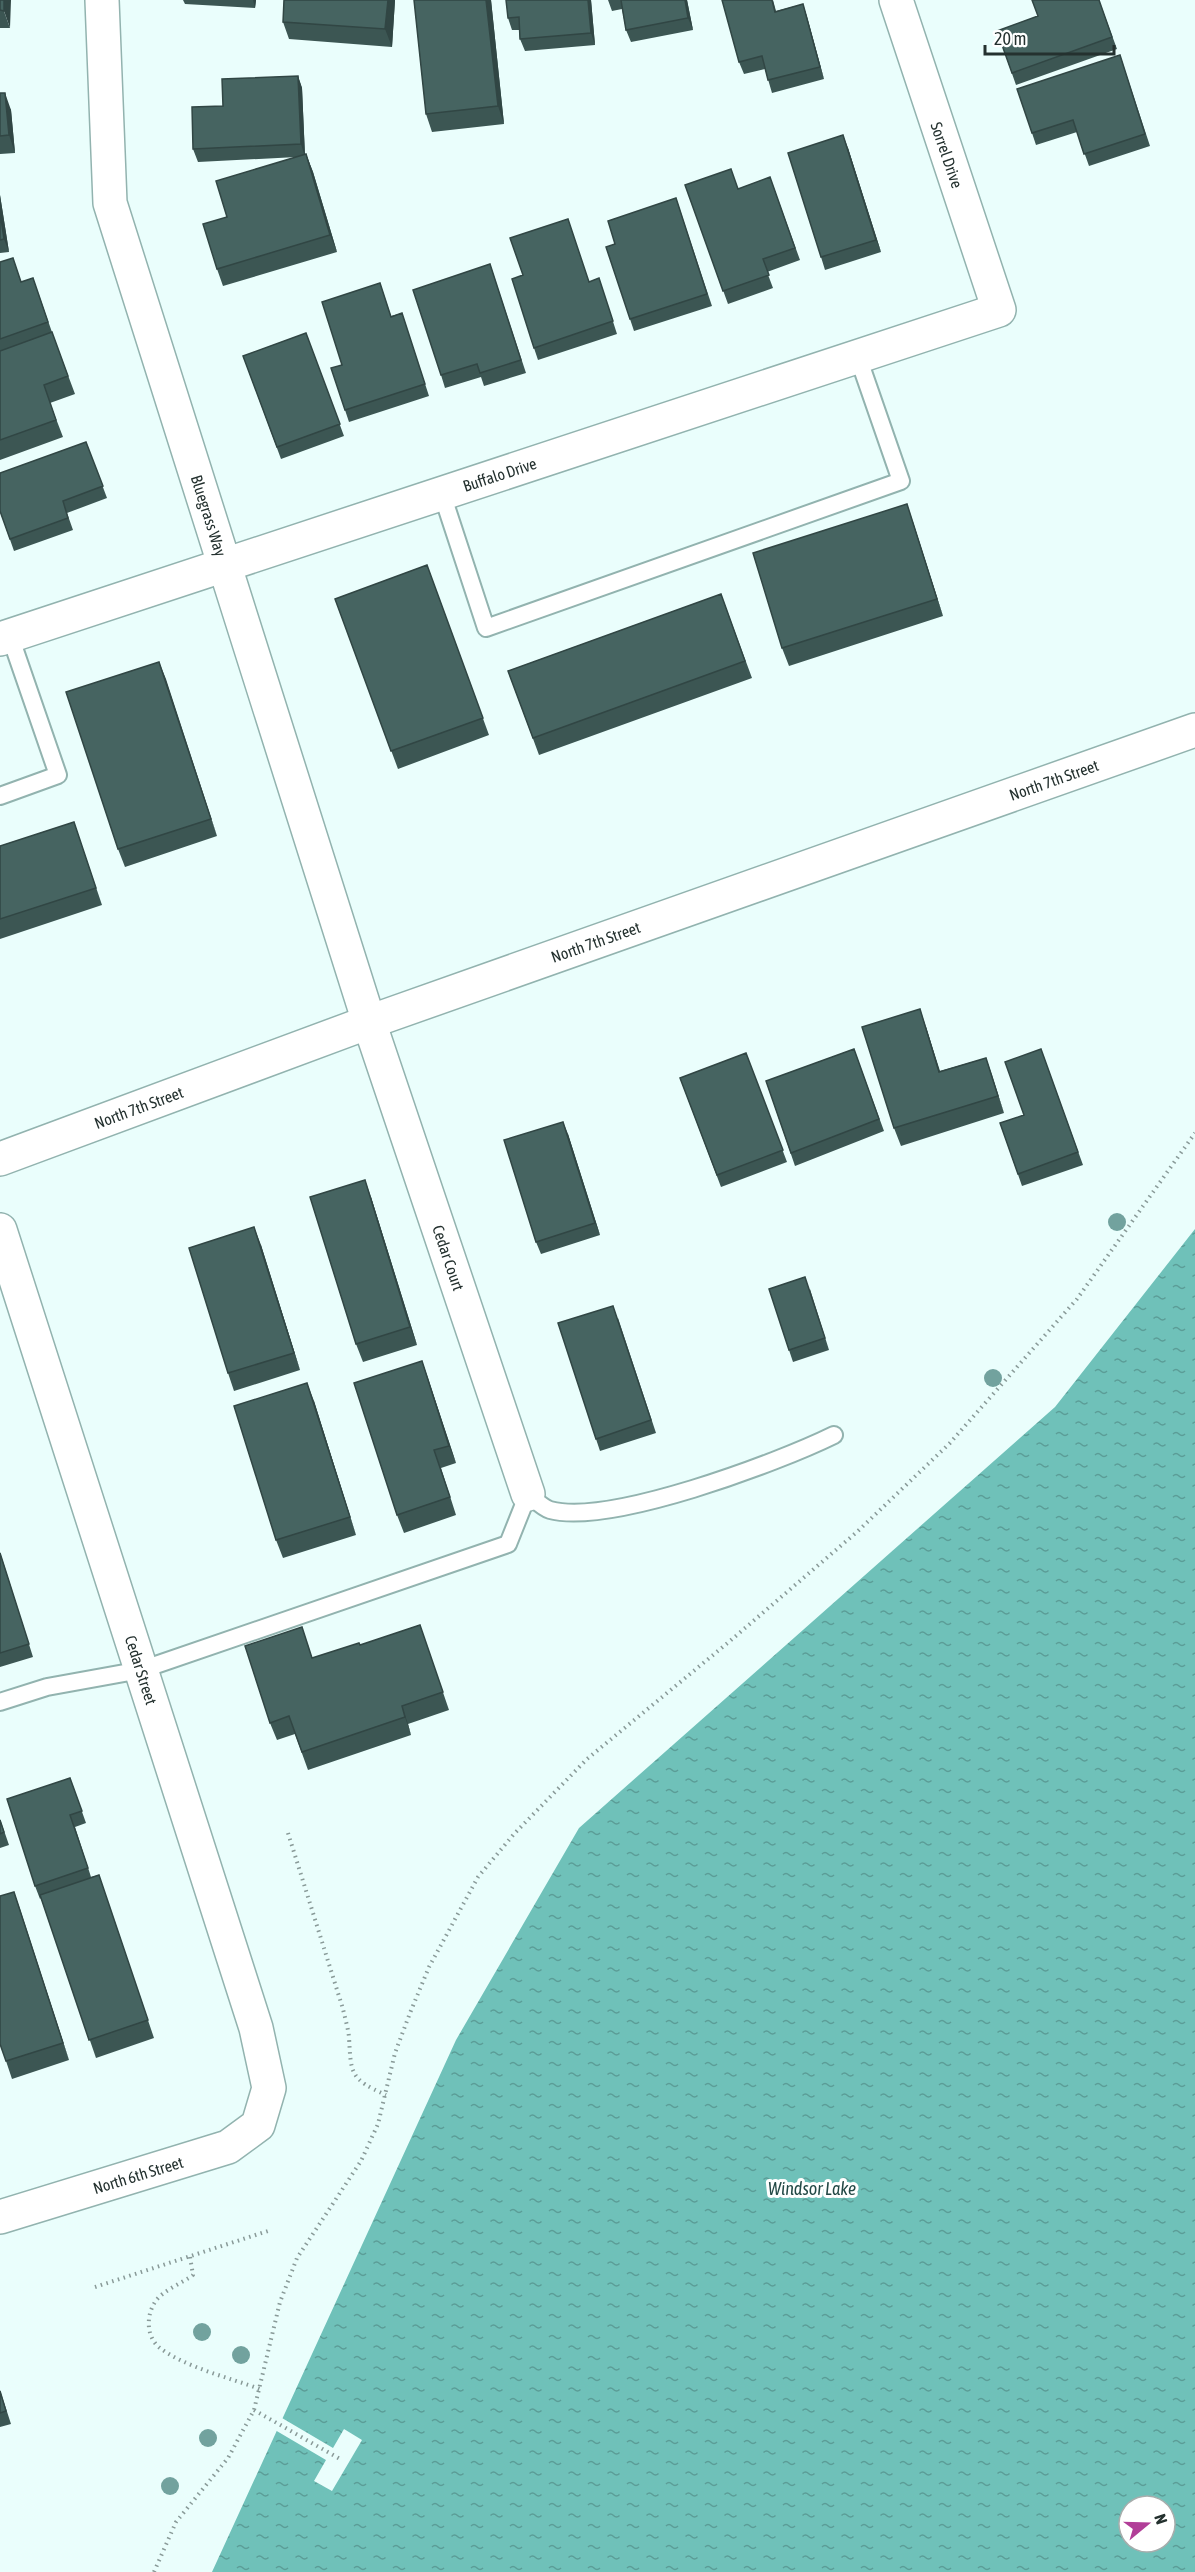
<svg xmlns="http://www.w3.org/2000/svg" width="1195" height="2572" viewBox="0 0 1195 2572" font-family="'Asap Condensed',sans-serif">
  <defs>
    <pattern id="water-ripples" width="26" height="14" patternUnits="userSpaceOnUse" patternTransform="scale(1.5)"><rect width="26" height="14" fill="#6fc1b9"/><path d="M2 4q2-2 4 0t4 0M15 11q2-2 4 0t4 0" fill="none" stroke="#5b9d97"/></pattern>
  </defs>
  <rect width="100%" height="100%" fill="#eafefc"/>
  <path fill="url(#water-ripples)" fill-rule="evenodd" d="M1195,1229V2572H212L456,2040L579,1828L1055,1407ZM1129,2506H1165V2542H1129Z"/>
  <path fill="#eafefc" d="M282,2418L333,2448L344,2429L362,2440L332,2491L314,2481L326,2460L275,2430Z"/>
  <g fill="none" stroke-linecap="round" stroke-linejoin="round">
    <g stroke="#92b3af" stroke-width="20">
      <path id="service" d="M442,494L486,628L901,481L858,357
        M0,796L58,775L10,636
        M0,1702L47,1687L141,1670L508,1544L528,1494C534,1499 543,1508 550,1510C609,1526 777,1463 834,1435"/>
    </g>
    <g stroke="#92b3af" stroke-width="36">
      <g id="minor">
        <path id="s1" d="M102,0L110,203L369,1022L528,1494"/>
        <path id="s2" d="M0,639L999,310L896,0"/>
        <path id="s3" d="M0,1230L256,2028L269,2088L258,2125L228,2147L0,2217"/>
      </g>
    </g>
    <g stroke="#92b3af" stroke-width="36">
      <g id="secondary">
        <path id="s4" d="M0,1159L369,1022L1195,730"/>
      </g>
    </g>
    <path stroke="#899a98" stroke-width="4" stroke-dasharray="1.5 4.5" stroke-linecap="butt" d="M288,1833L343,2009C345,2018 348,2028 349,2037C351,2074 350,2079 386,2095
      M190,2257L193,2275C181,2284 163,2290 155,2302C146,2316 146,2337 160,2348C185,2367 230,2378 260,2389
      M95,2287L271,2230
      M254,2410L340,2459
      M154,2572L176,2522L228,2458L254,2410L280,2302L297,2258L361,2161L378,2124L395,2053L410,2013L429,1967L478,1877L514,1834L587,1759L730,1641L858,1531L950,1443L1077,1299L1195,1133"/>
    <use href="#service" stroke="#fff" stroke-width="16"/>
    <use href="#minor" stroke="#fff" stroke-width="33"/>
    <use href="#secondary" stroke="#fff" stroke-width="33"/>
  </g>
  <g fill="#72a29e">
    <circle cx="1117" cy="1222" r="9"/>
    <circle cx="993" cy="1378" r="9"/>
    <circle cx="202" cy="2332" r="9"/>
    <circle cx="241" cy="2355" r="9"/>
    <circle cx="208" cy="2438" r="9"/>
    <circle cx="170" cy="2486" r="9"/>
  </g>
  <path fill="#3c5653" d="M0,0L10,28H0Z
    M183,0H256L255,8L185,4Z
    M284,0H395L392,47L289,39L283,22Z
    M414,0H491L504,124L432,132L426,114Z
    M591,0L595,45L525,51L520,39L519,30H512L508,18Z
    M608,0H687L693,30L631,42L626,30L622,9L612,11Z
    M773,0L776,11L803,4L807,17L824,79L772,93L765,69L744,74L739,62Z
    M1099,0L1117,49L1016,85L997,31L1038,16Z
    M1120,55L1150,146L1089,166L1077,132L1036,145L1032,133Z
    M298,76L302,88L305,155L306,154L313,172L337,252L223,286L217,269L227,217L297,157L198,162L193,149L223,106Z
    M0,93L11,110L15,153L0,154Z
    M848,148L881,252L825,270L821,257Z
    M770,177L800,260L767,272L773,288L728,304L685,185L738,189Z
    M0,195L9,252L0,253Z
    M676,198L712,306L634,331L630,319L615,244Z
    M0,262L21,282L33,278L53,335L75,394L50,403L63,437L0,460Z
    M490,264L526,373L484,386L481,377L445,388L441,375Z
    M599,278L617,334L538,360L534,348L590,282Z
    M380,283L391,316L402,313L429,396L349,422L345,410L342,365Z
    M306,333L344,436L281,459L243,356Z
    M86,442L107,498L67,513L73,530L14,551L0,511Z
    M913,522L943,616L789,666L782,648Z
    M427,565L489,735L398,769L335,599Z
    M721,594L752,678L539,755L508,671Z
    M159,662L217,836L125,867L118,849Z
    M74,822L102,905L0,939V846Z
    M926,1027L940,1071L986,1058L1004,1113L901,1146L894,1128Z
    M854,1049L884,1131L795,1166L766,1081Z
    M1041,1049L1083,1165L1022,1186L1000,1123L1024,1115Z
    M746,1053L787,1162L721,1187L680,1078Z
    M568,1134L600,1235L541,1254L536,1242Z
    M371,1197L417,1345L363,1362L356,1344Z
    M261,1245L300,1370L234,1391L228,1373Z
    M810,1289L829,1350L793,1362L789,1350Z
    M618,1318L656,1433L600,1451L596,1439Z
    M422,1361L456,1463L441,1468L456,1515L404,1533L397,1515Z
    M314,1401L356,1535L283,1558L276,1540Z
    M0,1552L33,1657L0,1667Z
    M420,1625L449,1710L408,1724L411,1735L308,1770L295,1734L277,1740L270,1723L308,1645L312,1658L360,1645Z
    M70,1778L86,1823L75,1827L91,1877L99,1875L154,2038L96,2058L41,1898L40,1899L35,1886Z
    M0,1819L9,1845L0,1848Z
    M14,1892L69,2060L12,2079L6,2061Z
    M0,2390L11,2424L0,2427Z"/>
  <path fill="#314644" d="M4,0H11L10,28L4,11Z
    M253,0H256L255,8Z
    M388,0H395L392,47L385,29Z
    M486,0H491L504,124L498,106Z
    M588,0H591L595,45L591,33Z
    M685,0H687L693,30L688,18Z
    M803,4L807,17L824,79L820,67Z
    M298,76L302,88L305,157L301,144Z
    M5,93L11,110L15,153L9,135Z
    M843,135L848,148L881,252L876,240Z
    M306,154L313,172L337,252L330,235Z
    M0,195L9,252L4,239L0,212Z
    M907,504L913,522L943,616L937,599Z
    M159,662L166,679L217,836L211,819Z
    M920,1009L926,1027L945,1089L939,1072Z
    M986,1058L992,1075L1004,1113L998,1096Z
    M563,1122L568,1134L600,1235L595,1223Z
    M365,1180L371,1197L417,1345L410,1327Z
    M254,1227L261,1245L300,1370L294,1353Z
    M422,1361L428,1378L456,1463L449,1446Z
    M307,1383L314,1401L356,1535L350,1517Z
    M402,1706L408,1724L411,1735L405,1717Z
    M14,1892L20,1909L69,2060L63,2043Z"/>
  <path fill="#466461" stroke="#314644" stroke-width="1.5" d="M0,0H4V11L0,10Z
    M284,0H388L385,29L283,22Z
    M414,0H486L498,106L426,114Z
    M506,0H588L591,33L520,39L519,17L508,18Z
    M621,0H685L688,18L626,30Z
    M722,0H772L775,12L803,4L820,67L768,80L762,56L739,62Z
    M1032,0H1099L1112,37L1012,73L997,31L1038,16Z
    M1120,55L1145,134L1084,154L1073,120L1032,133L1017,89Z
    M298,76L301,144L193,149L192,107L223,106L222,79Z
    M0,93H5L9,135L0,136Z
    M843,135L876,240L821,257L788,153Z
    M306,154L330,235L217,269L203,224L227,217L216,181Z
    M731,169L738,189L770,177L795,248L763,259L769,275L723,291L685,185Z
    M676,198L707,294L630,319L606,247L615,244L608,221Z
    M0,212L4,239L0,240Z
    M568,219L589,282L599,278L613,321L534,348L512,279L523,275L510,238Z
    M13,258L21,282L33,278L48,322L0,339V262Z
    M490,264L521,360L480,373L477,364L441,375L413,290Z
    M380,283L391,317L402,313L425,384L345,410L331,368L342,365L322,302Z
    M52,332L68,376L44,385L56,420L0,440V351Z
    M306,333L340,424L277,447L243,356Z
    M86,442L103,486L63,501L68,518L10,539L0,511V473Z
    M907,504L937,599L782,648L753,553Z
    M427,565L483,718L391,751L335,599Z
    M721,594L745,661L533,738L508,671Z
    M159,662L211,819L118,849L66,692Z
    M74,822L96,888L0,919V846Z
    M920,1009L939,1072L986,1058L998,1096L894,1128L862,1027Z
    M854,1049L879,1119L791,1153L766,1081Z
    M1041,1049L1078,1152L1018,1174L1000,1123L1024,1115L1005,1062Z
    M746,1053L783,1150L717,1175L680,1078Z
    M563,1122L595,1223L536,1242L504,1140Z
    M365,1180L410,1327L356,1344L310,1197Z
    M254,1227L294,1353L228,1373L189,1248Z
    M805,1277L825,1338L789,1350L769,1289Z
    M613,1306L651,1420L596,1439L558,1323Z
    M422,1361L449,1446L434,1450L450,1497L397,1515L354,1383Z
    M307,1383L350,1517L276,1540L234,1406Z
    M0,1553L29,1644L0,1653Z
    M420,1625L443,1692L402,1706L405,1717L302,1752L289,1716L270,1723L245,1646L302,1627L312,1658L359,1643L360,1645Z
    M70,1778L82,1811L70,1815L88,1868L35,1886L7,1799Z
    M0,1820L4,1832L0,1834Z
    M99,1875L148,2020L89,2040L40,1895Z
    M14,1892L63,2043L6,2061L0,2044V1896Z
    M0,2391L6,2411L0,2413Z"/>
  <g text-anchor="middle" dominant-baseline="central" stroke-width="6" stroke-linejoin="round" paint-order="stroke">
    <g font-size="16" fill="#24312f" stroke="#fff">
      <text transform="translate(947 155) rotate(71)">Sorrel Drive</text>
      <text stroke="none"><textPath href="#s2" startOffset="526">Buffalo Drive</textPath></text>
      <text stroke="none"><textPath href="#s1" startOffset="531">Bluegrass Way</textPath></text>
      <text stroke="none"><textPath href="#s4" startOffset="1120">North 7th Street</textPath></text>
      <text stroke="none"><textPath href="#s4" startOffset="634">North 7th Street</textPath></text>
      <text stroke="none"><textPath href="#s4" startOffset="148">North 7th Street</textPath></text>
      <text stroke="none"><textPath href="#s1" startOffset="1311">Cedar Court</textPath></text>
      <text stroke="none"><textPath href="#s3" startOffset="462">Cedar Street</textPath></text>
      <text transform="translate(138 2175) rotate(-17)">North 6th Street</text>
    </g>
    <g font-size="18" font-style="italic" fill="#224845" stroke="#fff">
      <text x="812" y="2188">Windsor Lake</text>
    </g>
  </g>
  <g transform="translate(1147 2524) rotate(71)"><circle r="28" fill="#ffffff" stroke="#a7adac" stroke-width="1.5"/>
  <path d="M0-4.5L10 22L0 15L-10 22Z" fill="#b13e98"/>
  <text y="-9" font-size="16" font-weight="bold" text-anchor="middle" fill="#24312f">N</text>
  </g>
  <path d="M985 45v9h129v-9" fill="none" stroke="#24312f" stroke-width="3"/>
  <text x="994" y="45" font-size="18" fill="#24312f" stroke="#ffffff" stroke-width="4.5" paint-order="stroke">20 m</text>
</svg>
